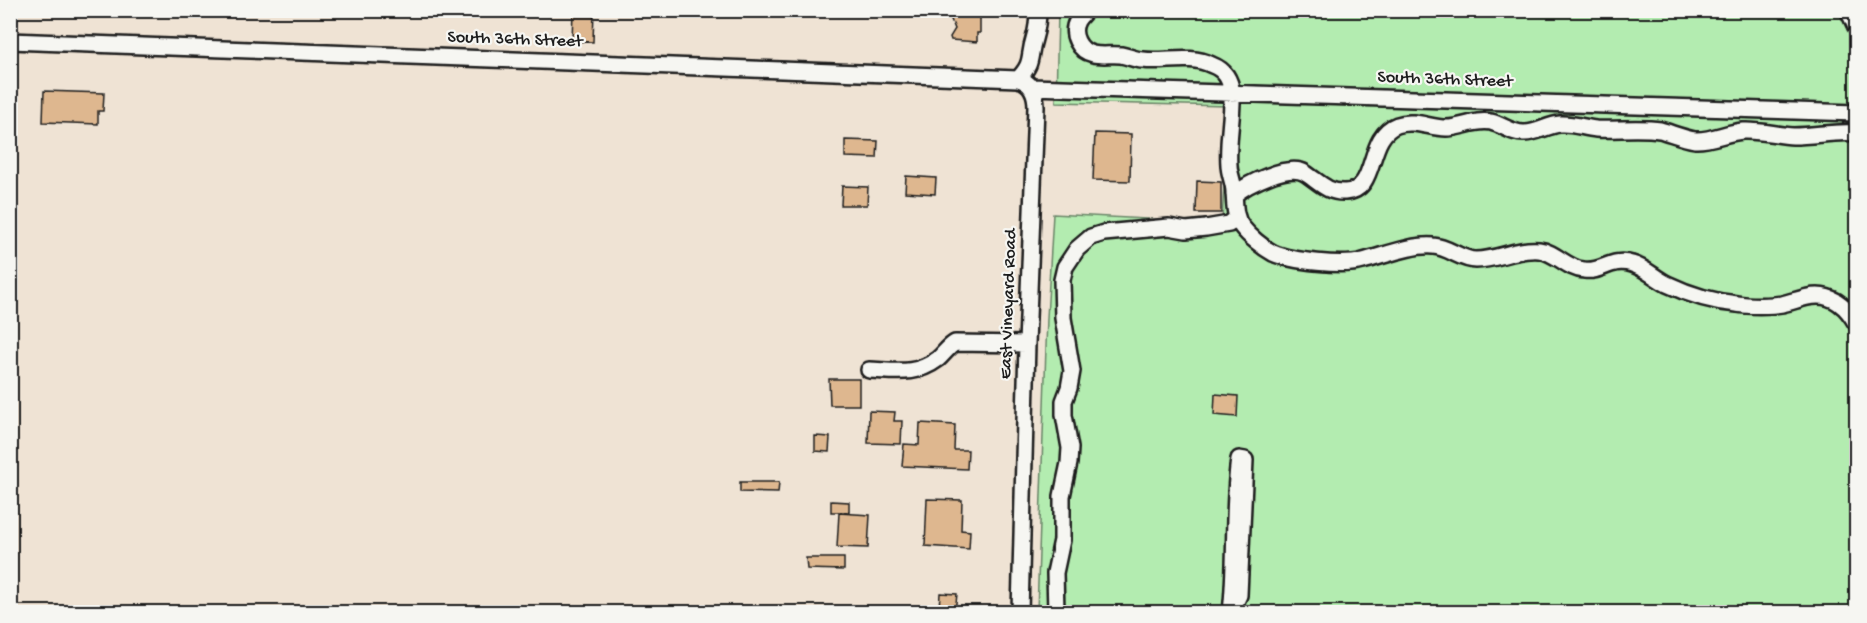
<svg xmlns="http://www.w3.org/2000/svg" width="1867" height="623" viewBox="0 0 1867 623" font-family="'Gochi Hand',sans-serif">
  <rect width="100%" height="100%" fill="#efe3d4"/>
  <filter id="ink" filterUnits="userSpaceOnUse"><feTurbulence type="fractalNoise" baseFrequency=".0167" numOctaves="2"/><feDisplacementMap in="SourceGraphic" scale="12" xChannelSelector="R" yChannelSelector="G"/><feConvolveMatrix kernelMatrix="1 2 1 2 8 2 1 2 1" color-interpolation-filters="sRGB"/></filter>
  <g filter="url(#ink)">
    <path fill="#b3ecb0" stroke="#688466" stroke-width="1.5" d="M1058,11H1856V612H1037L1047,318L1053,214L1222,223L1228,106L1056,102Z"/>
    <path fill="#deb78f" stroke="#1c1c1c" stroke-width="1.5" d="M573,10H594L593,42L572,41Z
      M947,10H983V17H980V33H977V42L951,40L950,37L955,29Z
      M44,91L104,93L103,111H98V124L43,122Z
      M1095,133L1131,134L1130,181L1093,180Z
      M845,140L878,141L877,158L845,157Z
      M906,176L936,178L935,194L905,192Z
      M1197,181L1221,182V213H1196Z
      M842,186L868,187L867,205H841Z
      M829,379H859V405H830Z
      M1215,394L1238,396L1237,417L1214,415Z
      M869,411L895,412L894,421H902L901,444L868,443Z
      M920,423L955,425L954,450H968L967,469L902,466L904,444L919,445Z
      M815,436L830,437L829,452L815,451Z
      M740,482H779L778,493L740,492Z
      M927,499L962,500L961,530L970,531L969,549L925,546Z
      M831,501L849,502V512H831Z
      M839,513L870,515L868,548L837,547Z
      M806,558H844V570L807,569Z
      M940,593L957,594L955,612H943V611L939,610Z"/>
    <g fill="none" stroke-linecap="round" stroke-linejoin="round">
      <g stroke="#1c1c1c" stroke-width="20">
        <path id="minor" d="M1086,10C1083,14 1079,17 1077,21C1070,34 1079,51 1093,54C1102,56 1111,54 1121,55C1128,56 1135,60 1143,60C1166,63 1189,54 1212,65C1225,70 1230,79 1232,93C1233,117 1227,141 1229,165C1229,174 1234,183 1234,192C1235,204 1234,217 1242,227C1249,236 1262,247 1273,253C1292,261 1343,267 1363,261C1383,256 1413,244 1433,246C1449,247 1461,260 1476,260C1497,260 1517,248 1539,250C1556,252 1567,269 1584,270C1602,273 1611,257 1632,264C1644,267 1655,278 1667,284C1688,294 1714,302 1737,304C1748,306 1771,306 1782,304C1791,302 1799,299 1808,297C1830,292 1846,305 1856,323
          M1848,10L1856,27
          M10,41L1018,79C1032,82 1036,94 1036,107L1027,344L1020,612
          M1018,79C1034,62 1028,58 1034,39C1037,29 1038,21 1038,10
          M1031,87L1856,113
          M1234,195C1247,184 1289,163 1305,173C1318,181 1327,193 1345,192C1379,191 1365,137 1397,125C1414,119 1430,128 1446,128C1462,128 1475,119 1491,122C1503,125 1513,134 1525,133C1537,133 1548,125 1560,124C1573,123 1584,128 1596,129C1616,130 1641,127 1660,130C1671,133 1683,138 1695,140C1711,141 1727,132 1743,131C1760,130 1777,135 1793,136C1815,136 1835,131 1856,133
          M869,370C896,371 915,376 938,359C944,354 948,347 955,343L1027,344
          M1056,612L1055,573L1062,540V496L1069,463L1070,448L1064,415V401L1069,388L1072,371L1063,318L1062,280L1065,267L1077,249L1091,237L1104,233L1169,227L1186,230L1206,228L1229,224L1237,218
          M1231,612C1237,562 1232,510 1239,459L1245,460L1239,595L1232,610"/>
      </g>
      <use href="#minor" stroke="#f6f6f2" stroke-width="15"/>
    </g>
  </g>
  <g text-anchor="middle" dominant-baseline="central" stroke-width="4.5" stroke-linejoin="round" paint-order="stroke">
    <g font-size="18" fill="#1c1c1c" stroke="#f6f6f2">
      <text transform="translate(515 40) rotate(2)">South 36th Street</text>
      <text transform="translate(1445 80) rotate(2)">South 36th Street</text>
      <text transform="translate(1009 304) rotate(-88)">East Vineyard Road</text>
    </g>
  </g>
  <rect width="1867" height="623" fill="none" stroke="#f6f6f2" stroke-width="36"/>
  <rect x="18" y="18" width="1831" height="587" fill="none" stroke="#1c1c1c" stroke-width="2" filter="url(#ink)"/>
</svg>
